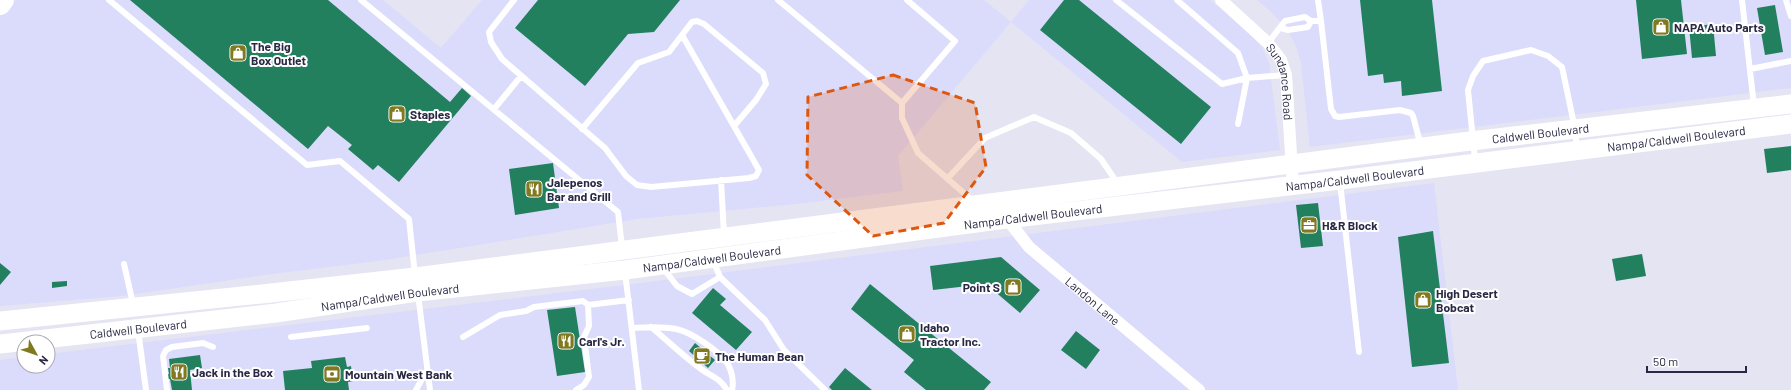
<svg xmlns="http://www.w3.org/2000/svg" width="1791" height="390" viewBox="0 0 1791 390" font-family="Barlow,sans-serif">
  <rect width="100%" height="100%" fill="#e4e4f3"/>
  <path fill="#dbdbfb" d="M0,0H383L441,48L482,0H984L1011,22L1029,0H1210L1251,34L1262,48L1269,63L1280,150L1182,162L1011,22L898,156L903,191L795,204L637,219L385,260L264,275L122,296L0,306Z
    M1257,0H1791V88L1310,147L1301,63L1296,46L1285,26L1271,12Z
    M1434,183L1458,390H0V360L24,357V366H48V354L649,282Z"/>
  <path fill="#22805f" d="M130,0H328L450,102L462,88L471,96L399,182L378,165L373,170L348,149L352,145L328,126L308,149Z
    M538,0H680L654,32L628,34L585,86L515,28Z
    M1064,0H1079L1211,107L1181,144L1040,30Z
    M1360,0H1432L1442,91L1402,96L1401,81L1384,83L1383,74L1368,76Z
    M1636,0H1681L1687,54L1642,59Z
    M1775,5L1783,52L1765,55L1757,8Z
    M1713,24L1716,56L1692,58L1689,27Z
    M1791,146V170L1767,173L1764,149Z
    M553,163L559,208L515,215L509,169Z
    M1318,203L1323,246L1301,248L1296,205Z
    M1433,231L1449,363L1412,367L1398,237Z
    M1642,254L1646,276L1616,281L1612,259Z
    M1001,257L1040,290L1020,313L986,284L933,290L930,266Z
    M0,263L11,272L0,285Z
    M67,281V286L52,288V282Z
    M870,284L991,382L984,390H926L904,372L914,360L851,309Z
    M713,288L726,299L720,305L752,332L736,350L692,313Z
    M575,307L585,372L557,376L547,310Z
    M1076,331L1100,350L1086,369L1061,350Z
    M695,343L715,360L708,368L689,351Z
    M200,355L202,368L190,370L192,390H172L170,379H167V374H169L168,368H170L169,359Z
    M345,357L347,367L351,366L353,381L348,382L349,390H285L283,371L312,368L311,361Z
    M845,368L872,390H832L829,387Z"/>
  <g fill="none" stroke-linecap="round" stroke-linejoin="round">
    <path stroke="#fff" stroke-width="6" d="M109,0L307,165L340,161L409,219L415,275
      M361,0L618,212L622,247
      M514,0L489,32L491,42L502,59L605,148L626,176L637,185L651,187L749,178L756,176L759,170L682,35L669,52L638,63L582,129
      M778,0L902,103L955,41L907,0
      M1116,0L1222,84L1247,78L1286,75
      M1177,0L1238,53L1247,78L1238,124
      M1318,0L1321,21
      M1742,0L1754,106
      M1786,0L1791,16
      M1281,28L1288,30L1308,27L1311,21
      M682,35L692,22L697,21L704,24L763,73L766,84L756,100L734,126
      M1268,43L1285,21L1305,17L1311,21H1321L1331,109L1335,116L1339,117L1400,110L1411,113L1413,116L1421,146
      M1750,69L1791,61
      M902,103V118L918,153L973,201
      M494,109L521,76
      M1475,160L1468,90L1473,76L1483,61L1531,50L1548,56L1562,67L1575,129L1577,149
      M948,178L985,138L1034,117L1071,133L1101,159L1118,184
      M721,180L724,234
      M1340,182L1359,352
      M713,260L720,277L765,320L784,350L825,390
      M124,264L133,304
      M663,268L677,286L692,294L720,277
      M625,272L639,390
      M418,294L430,390
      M588,305L629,300
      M651,327C668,341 684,357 701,369C712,377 719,377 727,390
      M632,328C646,327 662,326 676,329C691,332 718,350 727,363C732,370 734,382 732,390
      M138,330L146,390
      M291,337L367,328
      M463,337L500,315L526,311L534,307L583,301L588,305L589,326L584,337L589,377L584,385L576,390
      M167,390L163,356L166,350L172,347L203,343L213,347
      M416,390L427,370"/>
    <g stroke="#fff" stroke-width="12">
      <path id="s1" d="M1221,0L1268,43L1281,60L1286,75L1293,186"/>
      <path id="s2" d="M1004,215L1029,247L1199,390"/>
    </g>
    <g stroke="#fff" stroke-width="19">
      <path id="s3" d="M0,321L271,293L415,277L1462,142L1791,104"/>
      <path id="s4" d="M0,344L276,313L417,292L625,270L1006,219L1340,180L1791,124"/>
    </g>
    <path stroke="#fff" stroke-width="22" d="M0,4L3,0"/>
  </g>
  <path fill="#de570f" fill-opacity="0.2" stroke="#de570f" stroke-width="3" stroke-dasharray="8 5" stroke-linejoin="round" d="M893,75L975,103L986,167L944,223L873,236L807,175L808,97Z"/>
  <defs>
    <g id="shop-square" transform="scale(0.9)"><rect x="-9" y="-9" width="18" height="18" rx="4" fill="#80791f" stroke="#fff"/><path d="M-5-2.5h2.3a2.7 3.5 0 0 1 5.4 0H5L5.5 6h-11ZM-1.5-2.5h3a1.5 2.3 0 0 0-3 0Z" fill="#fff"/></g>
    <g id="restaurant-square" transform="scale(0.9)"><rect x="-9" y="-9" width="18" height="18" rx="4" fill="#80791f" stroke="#fff"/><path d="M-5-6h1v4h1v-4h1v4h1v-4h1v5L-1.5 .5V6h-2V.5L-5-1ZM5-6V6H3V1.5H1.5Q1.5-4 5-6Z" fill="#fff"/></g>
    <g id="office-square" transform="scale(0.9)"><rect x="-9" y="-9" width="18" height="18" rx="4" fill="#80791f" stroke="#fff"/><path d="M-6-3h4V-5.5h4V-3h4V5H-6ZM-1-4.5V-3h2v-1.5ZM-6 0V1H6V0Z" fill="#fff"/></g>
    <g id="cafe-square" transform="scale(0.9)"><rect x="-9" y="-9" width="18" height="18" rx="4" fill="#80791f" stroke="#fff"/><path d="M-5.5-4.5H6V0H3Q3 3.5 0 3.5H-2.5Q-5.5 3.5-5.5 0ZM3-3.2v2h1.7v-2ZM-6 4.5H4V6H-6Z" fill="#fff"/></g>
    <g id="bank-square" transform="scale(0.9)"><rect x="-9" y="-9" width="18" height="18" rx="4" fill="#80791f" stroke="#fff"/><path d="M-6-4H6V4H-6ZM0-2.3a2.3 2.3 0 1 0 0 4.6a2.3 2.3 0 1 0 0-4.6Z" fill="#fff"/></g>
  </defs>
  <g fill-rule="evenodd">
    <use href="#shop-square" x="1661" y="27"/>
    <use href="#shop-square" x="238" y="53"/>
    <use href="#shop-square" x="397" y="114"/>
    <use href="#restaurant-square" x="534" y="189"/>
    <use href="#office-square" x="1309" y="225"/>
    <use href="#shop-square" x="1013" y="287"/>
    <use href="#shop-square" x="1423" y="300"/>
    <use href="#shop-square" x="907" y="334"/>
    <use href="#restaurant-square" x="566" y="341"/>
    <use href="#cafe-square" x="702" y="356"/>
    <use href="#restaurant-square" x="179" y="372"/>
    <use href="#bank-square" x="332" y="374"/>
  </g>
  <g text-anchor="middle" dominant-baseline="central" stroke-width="4" stroke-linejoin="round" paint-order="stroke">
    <g font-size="12" font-weight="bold" fill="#292844" stroke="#fff" text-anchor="start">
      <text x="1674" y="27">NAPA Auto Parts</text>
      <text x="251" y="46">The Big<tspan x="251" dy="14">Box Outlet</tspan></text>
      <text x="410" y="114">Staples</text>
      <text x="547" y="182">Jalepenos<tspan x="547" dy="14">Bar and Grill</tspan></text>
      <text x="1322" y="225">H&amp;R Block</text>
      <text x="1000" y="287" text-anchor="end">Point S</text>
      <text x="1436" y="293">High Desert<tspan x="1436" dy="14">Bobcat</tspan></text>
      <text x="920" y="327">Idaho<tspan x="920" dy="14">Tractor Inc.</tspan></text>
      <text x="579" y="341">Carl's Jr.</text>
      <text x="715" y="356">The Human Bean</text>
      <text x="192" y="372">Jack in the Box</text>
      <text x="345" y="374">Mountain West Bank</text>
    </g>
    <g font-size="12" fill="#292844" stroke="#fff">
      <text stroke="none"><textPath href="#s1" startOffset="106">Sundance Road</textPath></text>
      <text stroke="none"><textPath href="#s3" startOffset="1552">Caldwell Boulevard</textPath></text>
      <text stroke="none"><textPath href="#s4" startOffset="1689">Nampa/Caldwell Boulevard</textPath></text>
      <text stroke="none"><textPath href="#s4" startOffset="1365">Nampa/Caldwell Boulevard</textPath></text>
      <text stroke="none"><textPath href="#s4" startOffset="1041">Nampa/Caldwell Boulevard</textPath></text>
      <text stroke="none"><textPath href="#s4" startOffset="717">Nampa/Caldwell Boulevard</textPath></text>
      <text stroke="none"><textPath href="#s4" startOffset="393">Nampa/Caldwell Boulevard</textPath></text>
      <text stroke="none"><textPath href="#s2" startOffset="124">Landon Lane</textPath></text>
      <text stroke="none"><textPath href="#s4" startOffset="139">Caldwell Boulevard</textPath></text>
    </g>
  </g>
  <g transform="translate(36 354) rotate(130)"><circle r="19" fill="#ffffff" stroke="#a9a9b4"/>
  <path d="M0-3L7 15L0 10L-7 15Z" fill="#80791f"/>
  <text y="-6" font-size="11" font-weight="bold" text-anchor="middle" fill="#292844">N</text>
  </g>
  <path d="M1647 366v6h99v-6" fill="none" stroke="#292844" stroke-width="2"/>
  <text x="1653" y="366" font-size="12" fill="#292844" stroke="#ffffff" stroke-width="3" paint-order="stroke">50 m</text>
</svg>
